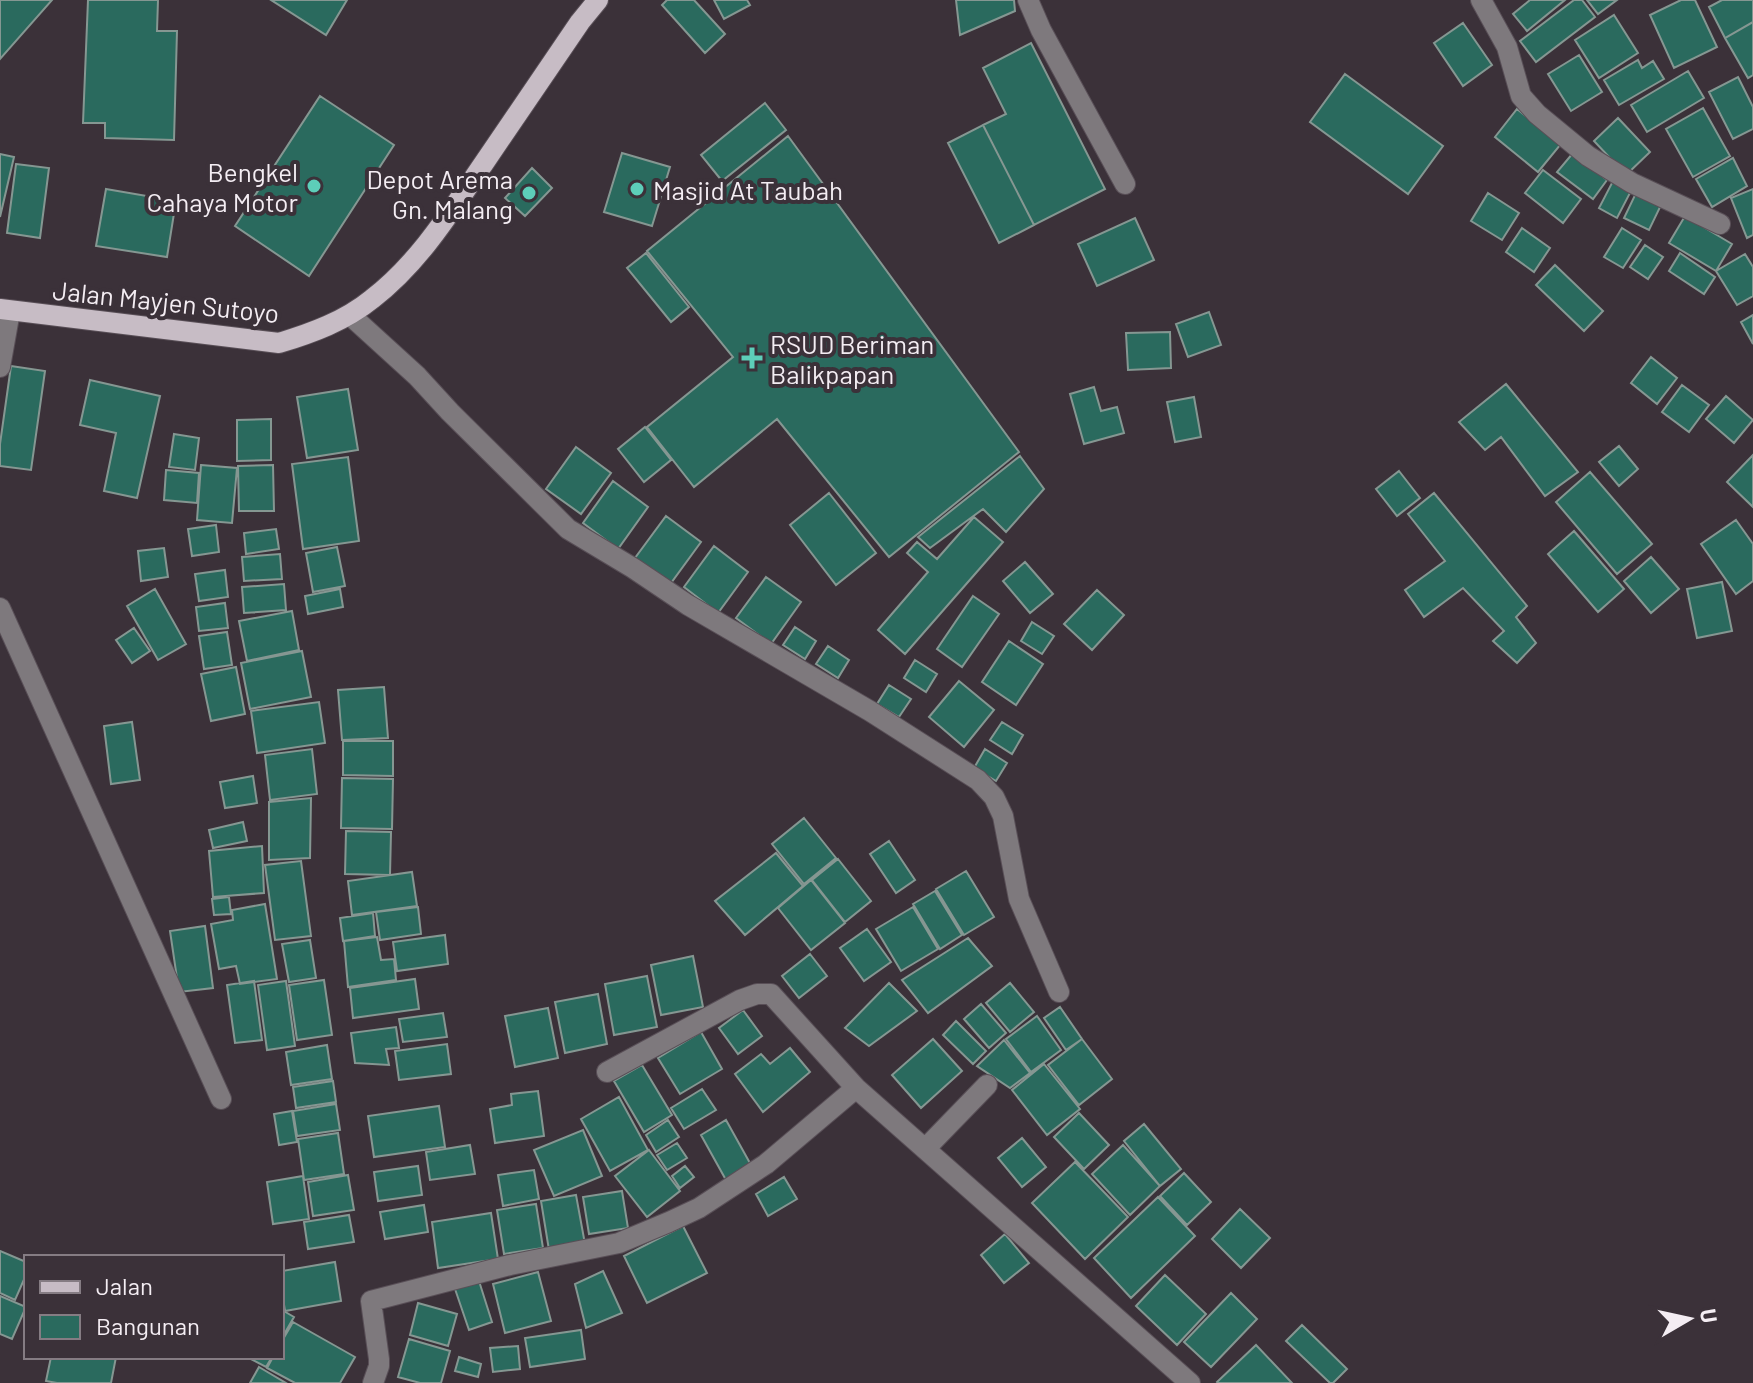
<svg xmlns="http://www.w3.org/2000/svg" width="1753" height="1383" viewBox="0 0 1753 1383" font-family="Barlow,sans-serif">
  <rect width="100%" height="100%" fill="#3b3139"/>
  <path fill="#2a6a5e" stroke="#859792" stroke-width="2" d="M0,0H52L0,59Z
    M88,0H158L157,31H177L174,140L105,138V123H83Z
    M271,0H347L326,35Z
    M667,0H694L725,34L705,53L662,5Z
    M714,0H747L750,5L724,19Z
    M956,0H1014L1015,11L960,35Z
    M1530,0H1565L1527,31L1513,14Z
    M1574,0H1582L1595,17L1536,62L1520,41Z
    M1587,0H1617L1598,14Z
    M1681,0H1695L1717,47L1674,68L1650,15Z
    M1722,0H1753V22L1725,38L1709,7Z
    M1614,15L1638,53L1599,78L1575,40Z
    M1753,22V75L1748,78L1725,38Z
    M1463,23L1492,65L1463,86L1434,43Z
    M1031,43L1105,189L1034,225L983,125L1006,114L983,68Z
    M1579,55L1602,92L1571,111L1548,74Z
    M1638,60L1642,68L1653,61L1664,79L1619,105L1604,80Z
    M1688,71L1704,98L1647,132L1631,105Z
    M1345,74L1443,146L1408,194L1310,122Z
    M1738,77L1753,107V129L1733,139L1709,92Z
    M320,96L394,145L309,276L235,226Z
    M765,103L786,130L722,181L701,155Z
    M1703,108L1730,156L1693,177L1666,129Z
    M1517,109L1561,144L1538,172L1495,137Z
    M1618,118L1650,152L1626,175L1594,141Z
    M983,125L1034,225L999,243L948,143Z
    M788,136L1019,452L889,557L777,419L694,487L647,427L733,357L647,251Z
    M622,153L670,167L652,226L604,212Z
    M1573,153L1607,180L1593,199L1557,172Z
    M0,154L14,157L0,217Z
    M1733,158L1747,186L1712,207L1696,179Z
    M16,164L49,168L40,238L7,233Z
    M532,168L552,188L525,216L505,198Z
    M1543,170L1581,199L1563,223L1525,193Z
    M1613,181L1631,191L1617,218L1599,208Z
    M106,189L176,201L167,257L96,246Z
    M1753,189V235L1747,238L1731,198Z
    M1637,191L1662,203L1649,230L1624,218Z
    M1488,193L1519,213L1502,240L1471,221Z
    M1685,216L1732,244L1716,271L1669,243Z
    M1135,218L1154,260L1097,286L1078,244Z
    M1522,228L1550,248L1534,272L1506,252Z
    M1622,228L1641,240L1623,268L1604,257Z
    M1645,245L1663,257L1648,279L1630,267Z
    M646,253L689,307L671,322L627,268Z
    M1680,253L1715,277L1704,294L1669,271Z
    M1745,254L1753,267V296L1737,305L1716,271Z
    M1555,265L1603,311L1584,331L1536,285Z
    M1209,312L1221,345L1188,357L1176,324Z
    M1753,315V344L1741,322Z
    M1170,332L1171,368L1128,370L1126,333Z
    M1651,357L1677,378L1657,404L1631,383Z
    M11,366L45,371L31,470L0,466V444Z
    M90,380L160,396L137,498L104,491L116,433L80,425Z
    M1506,384L1578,472L1545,496L1501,437L1485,450L1459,422Z
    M1682,385L1709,405L1689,432L1662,412Z
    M1094,387L1101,411L1117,407L1124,433L1084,444L1070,394Z
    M348,389L358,450L307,458L297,397Z
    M1726,396L1753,420L1734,443L1706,419Z
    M1194,397L1201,437L1175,442L1167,402Z
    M271,419V460L237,461V420Z
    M645,427L671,460L644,482L618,449Z
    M174,434L199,438L195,470L169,467Z
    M1619,446L1638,469L1619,486L1599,462Z
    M576,447L611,473L581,514L546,489Z
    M1753,455V507L1727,482Z
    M1020,456L1044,489L1006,532L983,509L930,548L918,537Z
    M348,457L359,541L303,549L292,464Z
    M201,465L237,468L232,523L197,520Z
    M273,465L274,511H239L238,466Z
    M166,470L199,473L197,503L164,500Z
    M1399,471L1420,498L1397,516L1376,489Z
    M1590,472L1652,544L1617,574L1556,502Z
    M613,481L648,507L618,549L583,523Z
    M829,493L876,553L836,585L790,525Z
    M1434,493L1527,606L1516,617L1536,643L1517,663L1493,641L1504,631L1463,588L1424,617L1405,590L1445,561L1408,514Z
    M666,516L701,542L671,583L635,558Z
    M974,517L1003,542L905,654L878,630L928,572L907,553L917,542L937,559Z
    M1736,520L1753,544V581L1736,594L1701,544Z
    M216,525L219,552L192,556L188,529Z
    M276,529L279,549L246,554L244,533Z
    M1574,531L1624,589L1598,612L1548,554Z
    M714,546L748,572L718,613L684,587Z
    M337,547L345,586L313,592L306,553Z
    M164,548L168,577L141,581L138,551Z
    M280,554L282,579L244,581L242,557Z
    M1651,557L1679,589L1651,613L1624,581Z
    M1025,562L1053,594L1030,613L1003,581Z
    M225,570L228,597L199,601L195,574Z
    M766,577L801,602L771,644L736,618Z
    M1722,582L1732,631L1697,638L1687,589Z
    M284,584L286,610L244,613L242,587Z
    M155,589L186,644L158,660L127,606Z
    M340,589L343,607L308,614L305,596Z
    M1097,590L1124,615L1092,650L1064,624Z
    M973,596L999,614L962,667L937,649Z
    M225,603L228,628L199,631L196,607Z
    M292,611L299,650L247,661L239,621Z
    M1032,622L1054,636L1042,654L1021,641Z
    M795,627L816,641L805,659L783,645Z
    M134,628L150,651L132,663L116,640Z
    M227,632L232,665L204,669L199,636Z
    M1009,641L1043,664L1016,705L982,682Z
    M828,646L849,660L838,678L816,664Z
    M302,651L311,697L250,709L241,663Z
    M915,660L937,674L926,692L904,678Z
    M236,667L245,714L211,721L201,674Z
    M959,681L994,710L964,747L929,717Z
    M889,685L911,699L899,717L877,704Z
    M384,687L388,738L342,740L338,690Z
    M319,702L325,743L257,753L251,711Z
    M132,722L140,780L111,784L104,726Z
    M1002,722L1023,735L1012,754L990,740Z
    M343,741H393V776L343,775Z
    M312,749L317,794L270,800L265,755Z
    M985,749L1007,763L996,781L974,768Z
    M253,776L257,803L225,808L220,782Z
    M342,778L393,779L392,829L341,828Z
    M311,798L310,858L269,860V802Z
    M804,818L836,858L804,884L772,844Z
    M243,822L247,841L213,848L209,830Z
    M346,831L391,832L390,875L345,874Z
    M889,841L915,880L896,893L870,854Z
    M262,846L264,893L213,897L209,851Z
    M776,853L803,886L745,935L715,901Z
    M838,859L871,901L845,922L812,880Z
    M301,861L311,936L275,940L265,865Z
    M966,871L994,917L964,935L936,889Z
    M412,872L417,906L352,915L348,881Z
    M811,880L845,923L811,950L778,908Z
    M935,891L962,935L940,949L913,904Z
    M229,897L231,914L214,915L212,899Z
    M265,904L277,979L240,984L236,966L219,969L211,924L233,920L232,910Z
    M418,907L421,934L380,940L376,912Z
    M913,907L938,949L901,971L876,929Z
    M373,913L375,936L343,941L340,918Z
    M205,926L213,988L179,992L170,931Z
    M867,929L891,962L864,981L840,948Z
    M445,935L448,964L397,971L393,942Z
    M377,937L381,960L394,959L396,980L348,987L344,941Z
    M968,938L992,966L928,1013L902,980Z
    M310,940L316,978L289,982L282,944Z
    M810,954L827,976L799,998L782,976Z
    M693,956L703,1007L661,1015L651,965Z
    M647,976L657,1027L614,1035L605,984Z
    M415,979L419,1009L353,1018L350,988Z
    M324,980L332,1035L297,1040L289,985Z
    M254,981L262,1040L235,1043L227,985Z
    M286,981L295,1046L267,1050L258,985Z
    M889,983L917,1011L869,1046L845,1028Z
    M1010,983L1034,1012L1010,1032L986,1003Z
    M598,994L607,1044L565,1053L555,1002Z
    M981,1004L1006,1033L989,1048L964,1019Z
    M1060,1007L1082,1039L1066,1050L1044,1018Z
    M548,1008L558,1058L515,1067L505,1016Z
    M743,1010L762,1036L738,1054L719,1028Z
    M443,1013L447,1037L403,1042L399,1019Z
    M1037,1016L1061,1050L1031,1072L1006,1039Z
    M956,1021L986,1051L973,1064L943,1035Z
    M396,1027L399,1048L386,1049L389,1065L355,1063L351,1033Z
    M701,1032L722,1069L680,1094L658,1058Z
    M933,1039L962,1071L921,1108L892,1075Z
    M1082,1039L1112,1079L1079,1105L1048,1065Z
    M1004,1040L1030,1073L1010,1088L977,1066Z
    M447,1044L451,1074L399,1080L395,1051Z
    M327,1045L332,1079L291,1085L286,1052Z
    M790,1048L810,1072L763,1112L735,1074L761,1054L770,1064Z
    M1044,1064L1080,1109L1047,1135L1012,1090Z
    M642,1065L672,1115L644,1132L614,1081Z
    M333,1081L336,1102L296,1108L293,1087Z
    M702,1089L716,1110L684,1129L671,1108Z
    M538,1091L544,1136L495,1143L490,1109L512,1105L511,1094Z
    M619,1097L648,1150L610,1171L581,1119Z
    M336,1104L340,1130L297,1136L293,1111Z
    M439,1106L445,1147L374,1157L368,1116Z
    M292,1111L297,1142L279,1145L274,1114Z
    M1079,1113L1109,1145L1084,1169L1054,1137Z
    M668,1120L679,1137L656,1152L646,1135Z
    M726,1120L751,1165L726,1180L701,1135Z
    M1144,1124L1181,1169L1160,1186L1124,1141Z
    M583,1130L602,1176L554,1196L534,1150Z
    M338,1133L344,1174L304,1180L298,1139Z
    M1022,1138L1046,1167L1022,1187L998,1158Z
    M677,1143L687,1158L667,1170L657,1155Z
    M470,1145L475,1174L430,1180L426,1152Z
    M1123,1145L1160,1186L1130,1215L1092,1174Z
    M649,1150L680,1191L647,1217L615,1176Z
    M1075,1162L1128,1217L1085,1259L1032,1203Z
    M418,1166L422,1195L378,1201L374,1172Z
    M685,1166L694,1177L680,1188L672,1176Z
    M534,1170L539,1199L503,1206L498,1175Z
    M1184,1173L1211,1202L1187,1225L1160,1196Z
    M348,1175L354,1210L313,1216L308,1182Z
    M303,1176L309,1219L273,1224L267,1182Z
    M784,1177L797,1199L768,1216L756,1194Z
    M622,1191L628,1228L589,1234L583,1197Z
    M576,1195L585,1244L549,1250L541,1201Z
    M1158,1197L1195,1236L1131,1298L1094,1258Z
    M536,1204L543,1248L504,1254L497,1210Z
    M424,1205L428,1232L385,1239L380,1212Z
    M1240,1209L1270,1238L1241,1268L1212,1239Z
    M491,1213L498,1259L438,1268L432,1222Z
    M349,1215L354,1242L308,1249L304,1222Z
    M683,1226L707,1273L647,1303L624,1256Z
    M1005,1234L1029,1263L1004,1283L981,1255Z
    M0,1251L26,1262V1275L15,1300L0,1293Z
    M335,1262L341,1301L285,1311L282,1292V1271Z
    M603,1271L622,1313L586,1328L575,1284Z
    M538,1272L551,1321L505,1333L493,1284Z
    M1165,1275L1206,1314L1177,1345L1136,1306Z
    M479,1281L492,1322L469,1330L455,1289Z
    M1231,1293L1257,1319L1211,1367L1184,1342Z
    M0,1296L26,1307L12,1339L0,1334Z
    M418,1303L457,1314L448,1346L410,1335Z
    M282,1310L294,1317L282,1338Z
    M293,1322L355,1357L340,1383H295L267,1368L273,1357H282V1341Z
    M1302,1325L1347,1369L1333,1383H1330L1286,1341Z
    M581,1330L585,1359L530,1367L525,1338Z
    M409,1339L450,1351L441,1383H420L398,1377Z
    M1256,1345L1292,1383H1218L1217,1382Z
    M518,1346L520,1369L493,1372L490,1348Z
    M51,1357H116L111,1383H57L46,1381Z
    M247,1357H272L266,1367Z
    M459,1357L481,1364L478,1377L455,1371Z
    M259,1367L286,1383H250Z"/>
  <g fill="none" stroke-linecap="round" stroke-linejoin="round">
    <g stroke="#594f57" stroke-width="22">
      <path id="minor" d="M1028,0L1041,30L1125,184
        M1481,0L1507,47L1521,96L1537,114L1588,156L1632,183L1720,224
        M350,315L417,376L450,412L568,529L633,568L688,605L870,711L978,780L994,797L1003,816L1019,899L1059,992
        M0,367L10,311
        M0,608L221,1099
        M607,1072L740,1000L757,994H771L856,1088L1190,1383
        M925,1149L987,1085
        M373,1383L379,1366V1359L371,1301L510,1265L619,1243L669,1222L699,1208L766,1164L856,1088"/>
    </g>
    <g stroke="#594f57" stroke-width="22">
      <path id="major" d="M0,309L279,343C312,333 345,321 372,299C419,263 451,211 484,163C516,116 548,69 580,22L598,0"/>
    </g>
    <use href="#minor" stroke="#7e797d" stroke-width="20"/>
    <use href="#major" stroke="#c7bcc5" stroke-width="20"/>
  </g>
  <g fill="#5dceb9" stroke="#3b3139" stroke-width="3">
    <circle cx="314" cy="186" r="8"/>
    <circle cx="637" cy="189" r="8"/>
    <circle cx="529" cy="193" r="8"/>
    <path d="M748 346h8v8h8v8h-8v8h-8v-8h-8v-8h8z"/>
  </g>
  <g text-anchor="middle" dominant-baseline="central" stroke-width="8" stroke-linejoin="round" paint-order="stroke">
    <g font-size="26" fill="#f4edf3" stroke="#3b3139" text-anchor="end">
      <text x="298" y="171">Bengkel<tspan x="298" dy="30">Cahaya Motor</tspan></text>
      <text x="513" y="178">Depot Arema<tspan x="513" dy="30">Gn. Malang</tspan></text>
      <text x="653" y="189" text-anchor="start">Masjid At Taubah</text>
      <text x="770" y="343" text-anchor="start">RSUD Beriman<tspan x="770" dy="30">Balikpapan</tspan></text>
    </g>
    <g font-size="26" fill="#f4edf3" stroke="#3b3139">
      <text transform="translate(166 301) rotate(6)">Jalan Mayjen Sutoyo</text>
    </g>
  </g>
  <rect x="24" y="1255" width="260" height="104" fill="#3b3139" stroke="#857c83" stroke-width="2"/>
  <rect x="40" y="1281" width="40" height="12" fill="#c7bcc5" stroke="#857c83" stroke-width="2"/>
  <text x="96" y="1295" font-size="24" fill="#f4edf3">Jalan</text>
  <rect x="40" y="1315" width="40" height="24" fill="#2a6a5e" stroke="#857c83" stroke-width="2"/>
  <text x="96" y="1335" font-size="24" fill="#f4edf3">Bangunan</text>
  <g transform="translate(1689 1319) rotate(81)" stroke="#3b3139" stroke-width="6" paint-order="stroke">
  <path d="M0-6L14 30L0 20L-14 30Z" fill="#f4edf3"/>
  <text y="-12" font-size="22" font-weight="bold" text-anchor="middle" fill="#f4edf3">U</text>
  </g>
</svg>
